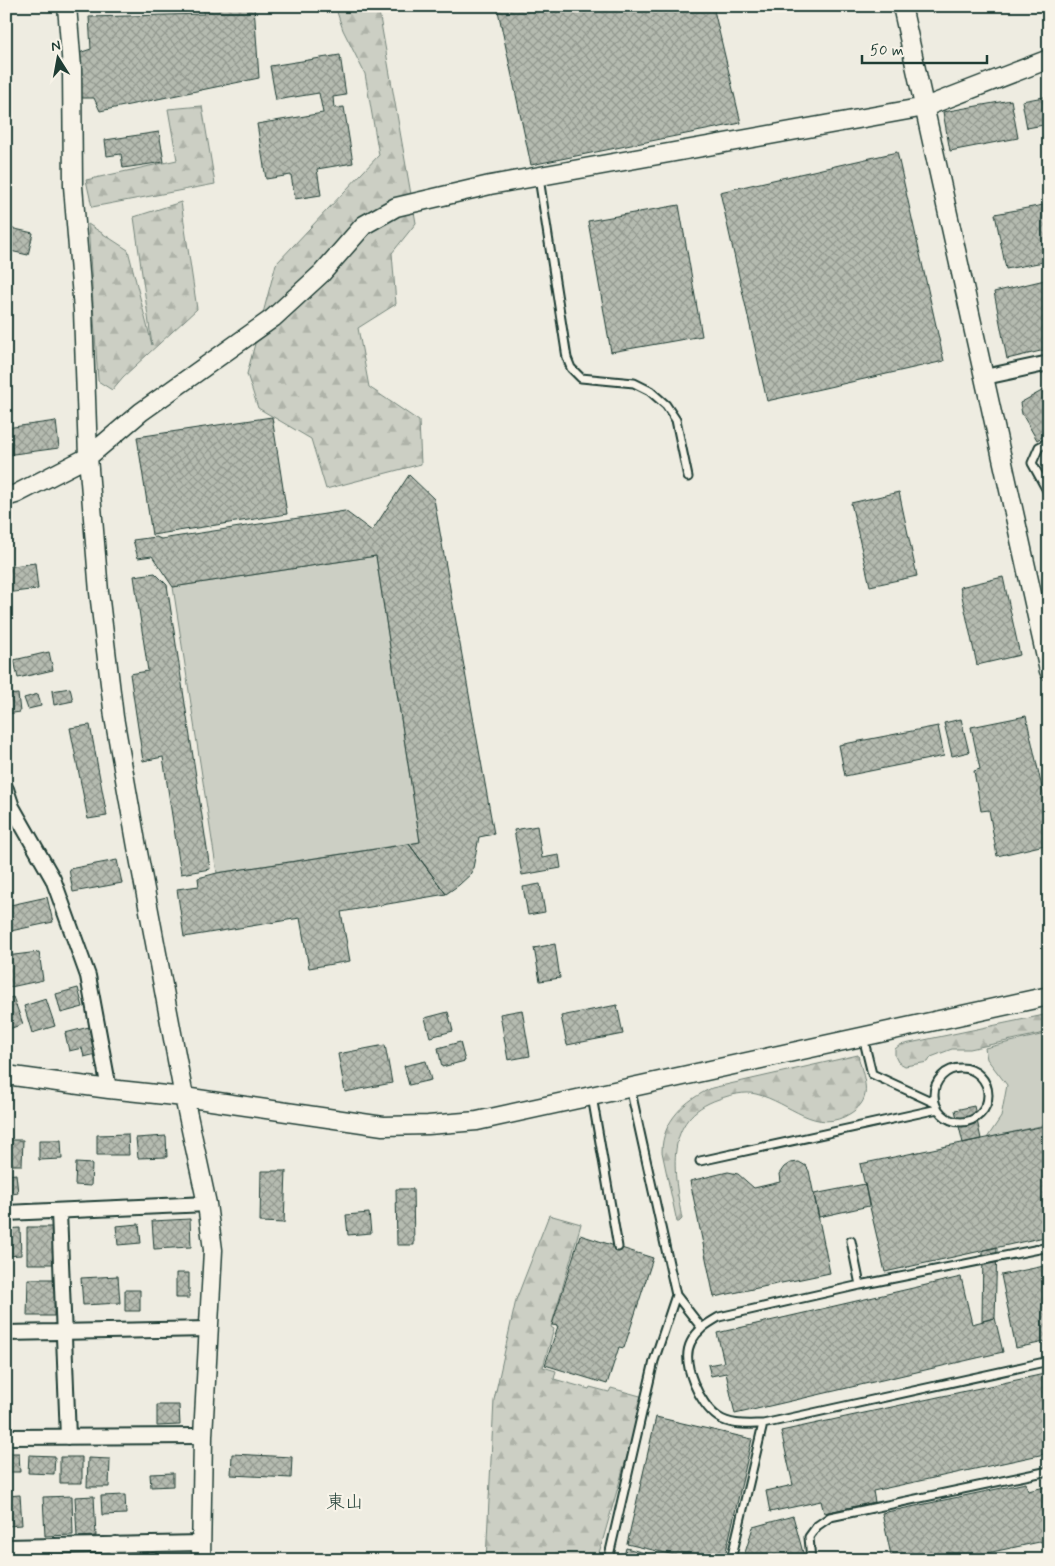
<svg xmlns="http://www.w3.org/2000/svg" width="1055" height="1566" viewBox="0 0 1055 1566" font-family="Mynerve,'Klee One',sans-serif">
  <defs>
    <pattern id="forest-firs" width="22" height="20" patternUnits="userSpaceOnUse" patternTransform="scale(1.25)"><rect width="22" height="20" fill="#cccfc4"/><path d="M5 1l3.5 6h-7zM16 11l3.5 6h-7z" fill="#afb3a9"/></pattern>
    <pattern id="building-cross-hatch" width="8" height="8" patternUnits="userSpaceOnUse" patternTransform="scale(1.25)"><rect width="8" height="8" fill="#b5bbb0"/><path d="M0 0l8 8M0 8l8-8" fill="none" stroke="#939990"/></pattern>
  </defs>
  <rect width="100%" height="100%" fill="#eeece1"/>
  <filter id="ink" filterUnits="userSpaceOnUse"><feTurbulence type="fractalNoise" baseFrequency=".02" numOctaves="2"/><feDisplacementMap in="SourceGraphic" scale="10" xChannelSelector="R" yChannelSelector="G"/><feConvolveMatrix kernelMatrix="1 2 1 2 8 2 1 2 1" color-interpolation-filters="sRGB"/></filter>
  <g filter="url(#ink)">
    <path fill="#cccfc4" stroke="#76867c" d="M376,556L420,842L217,873L173,587Z
      M1049,1033V1124L987,1138L1001,1117L1007,1085L987,1059L985,1048Z"/>
    <path fill="url(#forest-firs)" stroke="#76867c" d="M335,6H378L416,223L392,253L396,304L358,328L369,387L419,421L421,464L326,489L311,439L258,408L247,374L276,264L379,155L365,74L343,30Z
      M202,106L215,184L92,207L86,180L177,160L168,109Z
      M181,202L197,309L123,377L112,390L98,381L88,224L128,250L152,345L134,217Z
      M1049,1014V1032L970,1049H952L931,1057L928,1062L905,1066L898,1062L895,1056V1049L900,1045Z
      M858,1055C863,1078 875,1098 851,1113C816,1136 790,1102 756,1094C745,1091 730,1095 719,1099C662,1118 674,1173 682,1219L679,1222H677L662,1152C662,1121 685,1100 712,1088Z
      M549,1215L581,1224L551,1327L554,1329L543,1367L556,1371L554,1379L589,1389L590,1387L609,1392L611,1388L644,1397L597,1560H486L494,1400L516,1300Z"/>
    <path fill="url(#building-cross-hatch)" stroke="#1f3d34" d="M203,6H254L259,78L100,111L94,98H81L79,53L91,49L89,17L204,14Z
      M497,6H713L741,123L531,165Z
      M340,55L346,95L333,97L334,108L344,107L353,163L317,169L321,195L295,199L291,175L266,179L257,124L323,113L319,93L276,100L270,66Z
      M1049,96V124L1027,128L1022,101Z
      M1011,100L1018,138L950,151L943,112Z
      M159,132L164,162L123,168L121,154L107,156L105,140Z
      M897,152L944,361L767,401L720,192Z
      M1049,204V261L1006,269L995,214Z
      M679,205L702,336L611,352L588,221Z
      M6,227L33,233L28,255L6,250Z
      M1049,279V349L1007,359L994,292Z
      M1049,387V433L1037,440L1022,414L1020,403Z
      M272,417L287,514L152,535L137,437Z
      M56,421L59,448L6,455V428Z
      M409,475L434,499L494,834L479,837L472,873L459,885L446,894L409,844L420,842L376,556L173,587L152,556L138,558L133,540L156,537L161,539L345,511L372,531Z
      M899,492L917,576L870,586L851,503Z
      M35,563L38,589L6,593V567Z
      M155,573L167,585L210,869L181,874L163,757L143,761L130,674L148,671L134,576Z
      M1003,577L1020,655L977,665L960,587Z
      M49,652L53,670L18,678L14,660Z
      M70,688L73,701L54,705L52,691Z
      M18,694L20,712L7,714L6,695Z
      M38,694L41,706L28,709L24,698Z
      M1026,716L1049,819V844L997,856L989,810L981,811L974,771L980,769L971,727Z
      M961,719L969,752L952,756L944,723Z
      M90,725L107,816L88,819L70,728Z
      M938,726L944,756L845,776L839,745Z
      M537,826L542,858L559,855L561,868L522,875L514,830Z
      M409,844L446,894L341,912L350,961L309,968L300,918L184,937L177,889L199,886L198,878L217,873Z
      M117,860L122,883L73,892L69,869Z
      M540,884L545,912L528,915L523,887Z
      M47,897L53,922L6,932V906Z
      M555,944L560,978L540,981L534,948Z
      M39,952L43,980L6,988V956Z
      M78,988L83,1007L61,1013L56,994Z
      M13,997L23,1024L9,1029L6,1020V999Z
      M46,999L55,1026L32,1033L24,1006Z
      M617,1005L623,1034L567,1045L561,1016Z
      M522,1010L530,1056L508,1060L500,1014Z
      M448,1012L453,1031L430,1037L425,1018Z
      M89,1027L96,1054L84,1057L82,1048L69,1051L65,1033Z
      M460,1042L465,1061L442,1067L438,1048Z
      M385,1045L392,1083L345,1092L338,1054Z
      M426,1061L431,1080L409,1085L404,1066Z
      M974,1106L981,1139L963,1143L955,1110Z
      M1049,1125V1236L885,1272L860,1164Z
      M128,1134L129,1155H97V1135Z
      M166,1136L167,1157L138,1158L136,1138Z
      M8,1140H23L22,1165H7Z
      M39,1140H61L62,1159L39,1160Z
      M799,1162L806,1166L809,1171L830,1273L714,1297L690,1181L728,1172L738,1174L754,1188L780,1182L779,1174L784,1167L790,1163Z
      M76,1163L92,1164L91,1186L75,1185Z
      M261,1171H286L284,1223L260,1222Z
      M16,1174L18,1193L6,1195V1175Z
      M865,1184L869,1206L819,1217L814,1194Z
      M396,1189H413L414,1245H397Z
      M369,1213L371,1233L348,1235L346,1215Z
      M190,1219L191,1247L154,1249L152,1221Z
      M139,1224L141,1243L118,1245L116,1226Z
      M27,1227H55L54,1264H27Z
      M20,1228L21,1255L6,1256V1229Z
      M580,1235L653,1258L624,1348L619,1347L607,1384L545,1365L558,1326L552,1325Z
      M997,1247L995,1318L982,1321L983,1250Z
      M1049,1265V1341L1016,1348L1001,1275Z
      M176,1273H189V1298H176Z
      M118,1276L120,1303L83,1305L81,1278Z
      M961,1277L972,1324L995,1318L1003,1352L735,1414L726,1373L711,1376L708,1365L724,1362L717,1333Z
      M28,1279H55L54,1316H27Z
      M125,1290H140V1311H125Z
      M1049,1373V1453L873,1491L875,1502L824,1513L821,1501L770,1512L766,1491L793,1485L781,1431Z
      M157,1405H179L180,1425L157,1426Z
      M656,1417L752,1439L724,1560H696L627,1544Z
      M6,1453H19L20,1472H6Z
      M232,1454L292,1457L291,1478L231,1475Z
      M29,1455L55,1456L54,1474L28,1473Z
      M60,1457H82V1483H60Z
      M88,1458L110,1459L109,1487H87Z
      M173,1473V1486L151,1487L150,1474Z
      M1026,1483L1028,1491L1049,1486V1540L954,1560H892L882,1513Z
      M20,1495L22,1525L6,1526V1496Z
      M125,1495L126,1514L102,1515L101,1496Z
      M72,1496L73,1535L45,1536L43,1497Z
      M94,1496L96,1536L77,1537L75,1497Z
      M793,1516L805,1560H745L744,1556L753,1527Z
      M626,1548L671,1560H623Z"/>
    <g fill="none" stroke-linecap="round" stroke-linejoin="round">
      <g stroke="#1f3d34" stroke-width="11">
        <path id="service" d="M539,178L567,358L571,368L581,378L634,383L650,391L666,405L676,420L688,477
          M1049,442L1039,447L1032,463L1049,494
          M863,1037L872,1074L935,1103
          M934 1095a27 27 0 1 1 54 0a27 27 0 1 1-54 0Z
          M592,1096L618,1247
          M700,1161L938,1109
          M860,1285L1049,1247
          M676,1295L701,1327
          M763,1424L1049,1361
          M608,1560L654,1361L676,1295L630,1087
          M731,1560L763,1424C748,1424 731,1426 718,1417C700,1405 680,1363 691,1342C698,1329 707,1324 719,1317L860,1285L851,1241
          M811,1560L809,1537L817,1526L830,1517L1049,1471"/>
      </g>
      <g stroke="#1f3d34" stroke-width="18">
        <path id="minor" d="M985,377L1049,363
          M6,789L12,807L53,879L88,976L109,1089
          M59,1212L68,1437
          M6,1213L207,1204
          M6,1333L209,1329
          M6,1437L203,1436
          M116,1544L119,1560
          M6,1547L201,1543"/>
      </g>
      <g stroke="#1f3d34" stroke-width="21">
        <path id="tertiary" d="M67,6L72,68L73,186L83,310L88,457L99,592L114,717L137,847L184,1097L207,1204L213,1250L203,1436L201,1560
          M902,6L1049,671
          M6,497L16,494L88,457L141,412L273,318L322,273L364,225L396,207L490,185L925,107L1049,59
          M6,1075L109,1089L184,1097L383,1126L428,1125L477,1121L1049,996"/>
      </g>
      <use href="#service" stroke="#f7f3e8" stroke-width="7"/>
      <use href="#minor" stroke="#f7f3e8" stroke-width="14"/>
      <use href="#tertiary" stroke="#f7f3e8" stroke-width="18"/>
    </g>
  </g>
  <g text-anchor="middle" dominant-baseline="central" stroke-width="4.5" stroke-linejoin="round" paint-order="stroke">
    <g font-size="19" fill="#1f3d34" stroke="#f7f3e8">
      <text x="345" y="1502">東山</text>
    </g>
  </g>
  <rect width="1055" height="1566" fill="none" stroke="#f7f3e8" stroke-width="25"/>
  <rect x="12" y="12" width="1030" height="1541" fill="none" stroke="#1f3d34" stroke-width="2" filter="url(#ink)"/>
  <g transform="translate(58 58) rotate(349)" stroke="#f7f3e8" stroke-width="4" paint-order="stroke">
  <path d="M0-4L9 19L0 12L-9 19Z" fill="#1f3d34"/>
  <text y="-8" font-size="14" font-weight="bold" text-anchor="middle" fill="#1f3d34">N</text>
  </g>
  <path d="M862 55v8h125v-8" fill="none" stroke="#1f3d34" stroke-width="2.5"/>
  <text x="870" y="55" font-size="15" fill="#1f3d34" stroke="#f7f3e8" stroke-width="4" paint-order="stroke">50 m</text>
</svg>
